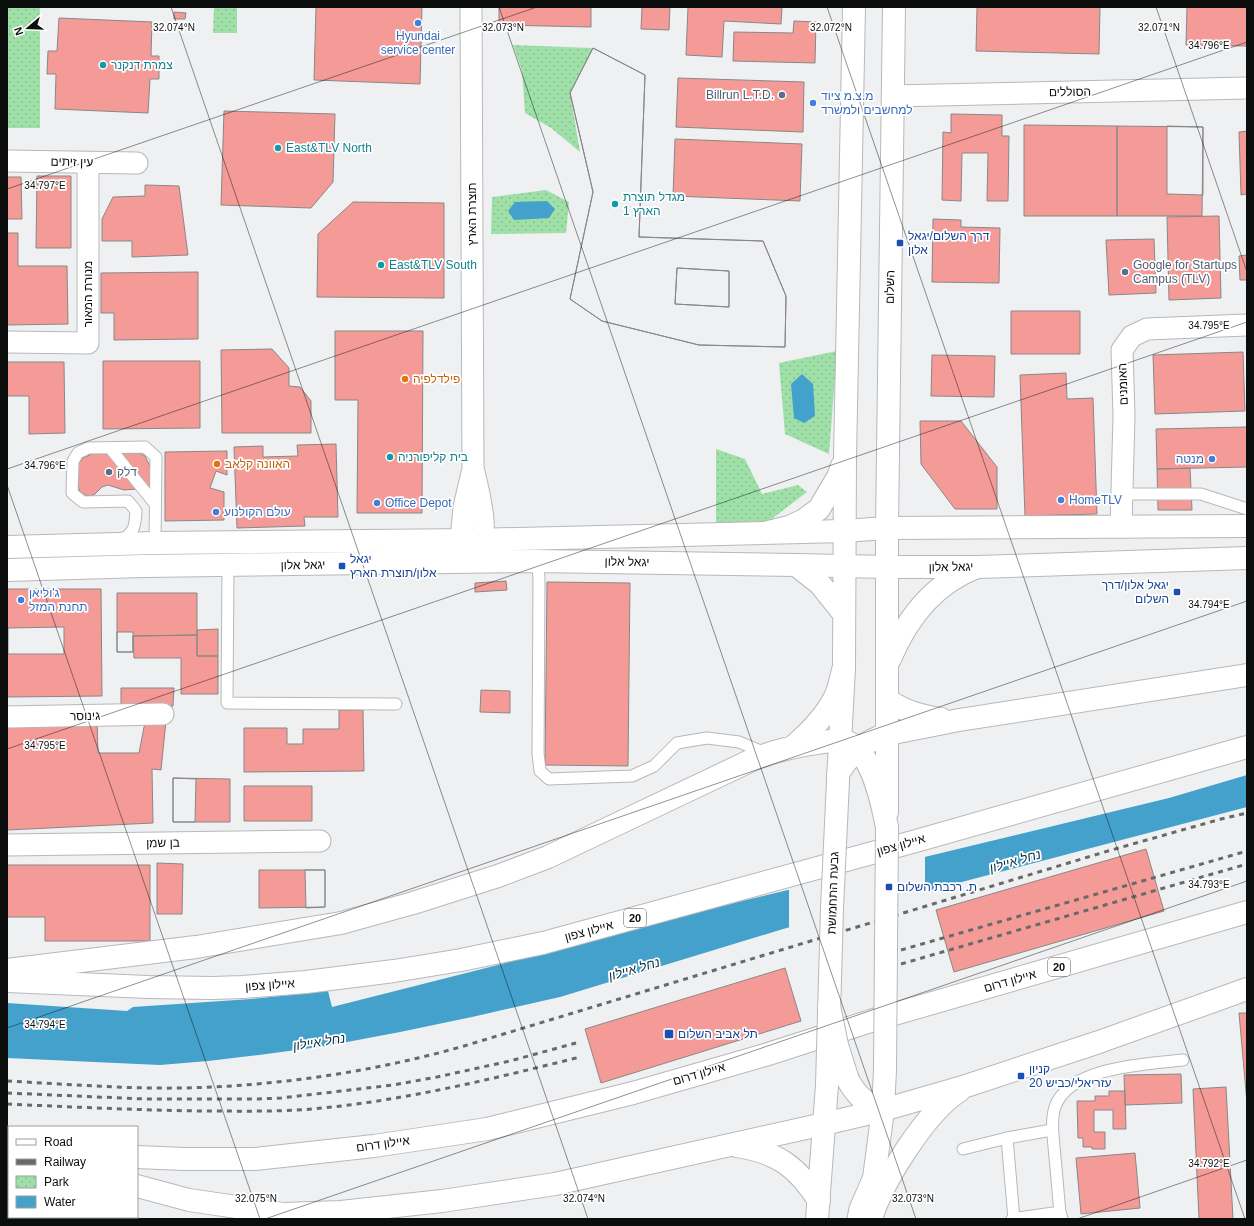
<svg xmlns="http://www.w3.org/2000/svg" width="1254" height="1226" viewBox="0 0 1254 1226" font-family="Helvetica,'Noto Sans Hebrew',sans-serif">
  <defs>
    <pattern id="park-dots" width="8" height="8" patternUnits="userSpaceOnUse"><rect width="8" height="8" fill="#9ee0a8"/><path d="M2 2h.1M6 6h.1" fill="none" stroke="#87bf8f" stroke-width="1.8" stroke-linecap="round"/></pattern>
  </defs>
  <rect width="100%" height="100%" fill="#eff0f1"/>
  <path fill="url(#park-dots)" d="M7,7H40V128H7Z
    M214,7H237V33H213Z
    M513,45L593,48L570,93L580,152L551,128L525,113L522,71Z
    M546,190L569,202L566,233L491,234L492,197Z
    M837,351L829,454L785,434L779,363Z
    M716,449L745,459L762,494L798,485L807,492L769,521L716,523Z"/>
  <path fill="#44a1cb" d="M547,201L555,209L549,218L514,220L508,211L515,202Z
    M802,374L813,384L815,416L804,423L794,418L791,384Z
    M1247,775V807L783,929L560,997L472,1017L400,1032L326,1046L259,1055L208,1061L160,1065L7,1058V1003L127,1011L133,1007L251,999L328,991L332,1007L486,968L742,901L1169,798Z"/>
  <path fill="#eff0f1" d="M925,855V894L789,930V888Z"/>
  <path fill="#f49b98" stroke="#898787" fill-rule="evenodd" d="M316,7H422L420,84L314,80Z
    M499,7H591V27L499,25Z
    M642,7H670L669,30L641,29Z
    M688,7H782L781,24L724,21L722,57L686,55Z
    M977,7H1100L1099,54L976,51Z
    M1187,7H1247V46L1186,45Z
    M174,12L186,13L185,19H174Z
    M59,18L152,22L151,56H159V79H150L148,113L55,109L56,74H47L48,51H57Z
    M794,21L816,22L815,63L733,61L734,32L793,33Z
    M593,48L645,75L639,237L763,241L786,296L785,347L699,345L602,321L570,299L593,192L570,93ZM677,268L729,271V307L675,304Z
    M593,48L645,75L639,237L763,241L786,296L785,347L699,345L602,321L570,299L593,192L570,93Z
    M678,78L804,82L803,132L676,127Z
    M224,111L335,114L333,182L311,208L221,205Z
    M951,114L1002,115V136H1009L1008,201H987L988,153H962L961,201L942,200L943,132L951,133Z
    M1024,125L1117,126V216H1024Z
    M1117,126L1203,127L1202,216H1117Z
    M1167,126L1203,127V195L1167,194Z
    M1247,131V194L1241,195L1239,132Z
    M675,139L802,144L800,201L673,196Z
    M37,176H71V248H36Z
    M7,177H21L22,219H7Z
    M145,185L179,186L188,255L132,257V241H102V219L113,197L145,196Z
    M353,202L444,203V298L317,297L318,234Z
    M1219,216L1221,298L1169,300L1167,217Z
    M933,219L961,220V227L1000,228L999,283L932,282Z
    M7,233H18V266H67L68,324L7,325Z
    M1154,239L1156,293L1109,295L1106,240Z
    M1247,255V280H1240L1239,256Z
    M677,268L729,271V307L675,304Z
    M198,272V339L114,340V313H101V273Z
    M1011,311H1080V354H1011Z
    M335,331H423L422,513H357L358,400H335Z
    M272,349L289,368V386L300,387L311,401V433H222L221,350Z
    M1243,352L1245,411L1155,414L1153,355Z
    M932,355L995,356L994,397L931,396Z
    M103,361H200V428L103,429Z
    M7,362H64L65,433L29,434V396H7Z
    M1066,373L1067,399L1093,398L1097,514L1025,516L1020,375Z
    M920,421H961L997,467V509H955L921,464Z
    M1247,427V467L1157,469L1156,429Z
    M336,444L338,517H304L305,526L237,528L234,447L263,446V457L298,456L297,445Z
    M227,451V475L216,471L210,488L224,492V520L165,521V452Z
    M94,453H139L145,456L151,468L150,488L124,490L108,485L102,487L95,494L90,496L85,495L80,492L78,486V464L83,458Z
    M1190,468L1192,510H1158L1157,469Z
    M506,581L507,590L475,592V583Z
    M547,582L630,583L628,766L545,765Z
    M7,589H101L102,696L7,697ZM64,627V654H8V628Z
    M117,593H197V635L133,636V652H117Z
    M218,629V656H197V630Z
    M117,632H133V652H117Z
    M197,635V656H218V694H181V658H134L133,636Z
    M121,688H174L173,706H121Z
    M481,690L510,691V713L480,712Z
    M339,710H363L364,771L244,772V728H287V744H303V729H339Z
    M97,719L98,753H139L145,722L166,721L161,770L152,769L153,823L7,830V723Z
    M173,778L230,779V822H173Z
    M173,778L196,779L195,822H173Z
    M244,786H312V821H244Z
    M1146,849L1164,911L954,972L936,910Z
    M157,863L183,864L182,914H157Z
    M7,865H150V941H45V917H7Z
    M259,870H325V907L259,908Z
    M305,870H325V907L306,908Z
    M785,968L801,1021L601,1083L585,1029Z
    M1239,1013H1247V1103Z
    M1181,1074L1182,1103L1125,1105L1124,1075Z
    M1226,1087L1233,1219H1199L1193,1089Z
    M1109,1091H1125L1126,1129H1113V1110H1094V1132H1105V1149H1092V1147H1083V1138H1078L1077,1101H1095V1096H1109Z
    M1135,1153L1140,1208L1081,1214L1076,1158Z"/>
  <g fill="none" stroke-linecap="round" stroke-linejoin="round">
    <g stroke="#b8b8ba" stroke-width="13">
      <path id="service" d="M110,448L155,504
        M1123,494H1201L1247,509
        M120,541C135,532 135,527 136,511L128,501L83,502L72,493L73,461L78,453L88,448L145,447L156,457L155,543
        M537,561L539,578L538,753L540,771L549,779L632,776L654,766L677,743L707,738L739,742L765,753
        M228,566L227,703L396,704
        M1007,1138L1014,1219
        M963,1149L1007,1138L1052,1130
        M1060,1212C1058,1194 1057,1176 1055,1158C1054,1142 1050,1122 1055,1107C1069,1066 1148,1064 1183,1060
        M853,1219L855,1208L868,1178
        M1012,1219L1060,1212L1062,1219"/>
    </g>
    <g stroke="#b8b8ba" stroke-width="23">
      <path id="minor" d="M471,7L473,468C479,492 490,534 478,556
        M893,96L1247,88
        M7,161L137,163
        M7,342L88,343V163
        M1121,527L1124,416L1122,350L1132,336L1147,329L1247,325
        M461,540L464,507L472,473
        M7,717L163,714
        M7,845L320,841"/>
    </g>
    <g stroke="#b8b8ba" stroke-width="24">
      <path id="tertiary" d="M7,547L155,543L474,540L844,531L887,528L1247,526
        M7,570L144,566L537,561L796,565L887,567H977L1247,558"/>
    </g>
    <g stroke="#b8b8ba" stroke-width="24">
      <path id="secondary" d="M769,532L789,527L804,520L819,509L838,477L842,466
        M796,565L820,584L844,614
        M890,659C907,618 935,583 977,567
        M838,781L844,667L845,458L854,7
        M887,812V528L894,7
        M869,1216L883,1110L885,1070
        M817,1219L827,1085"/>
    </g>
    <g stroke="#b8b8ba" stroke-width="24">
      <path id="motorway" d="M888,700C905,712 921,716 941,719
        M794,746C810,732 827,715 836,695C840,686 841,676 844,667
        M838,774C850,753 865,741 888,734L959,720L1247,675
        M7,970L196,947L341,923L413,903L498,876L548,857L752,760C780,748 810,743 840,740C871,743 882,803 887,827
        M7,981L148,987L212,988L243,987L306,982L394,971L461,960L543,943L916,841L1247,747
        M848,1080C856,1095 866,1105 883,1110
        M737,1146C777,1152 798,1167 819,1201
        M7,1152L9,1153
        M137,1157L184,1159H255L374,1146L487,1129L633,1093L765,1055L877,1019L1247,912
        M137,1186L189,1200L283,1214L341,1212L442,1201L555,1184L824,1124L883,1110L966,1086L1099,1042L1247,989
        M871,1219C882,1182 926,1112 959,1091"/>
    </g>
    <use href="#service" stroke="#fff" stroke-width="11"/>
    <use href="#minor" stroke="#fff" stroke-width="21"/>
    <use href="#tertiary" stroke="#fff" stroke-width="22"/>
    <use href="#secondary" stroke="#fff" stroke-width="22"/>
    <use href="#motorway" stroke="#fff" stroke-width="22"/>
    <path stroke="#68696a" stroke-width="3" stroke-dasharray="5 5" stroke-linecap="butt" d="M901,950L1247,851
      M901,964L1247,864
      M7,1081C65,1084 124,1089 183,1088C277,1086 373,1072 464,1046L1108,851L1221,819L1247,813
      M7,1093L145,1099H258L281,1098L393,1085L437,1077L510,1061L576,1043
      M7,1104C72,1107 136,1110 201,1111C238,1111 275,1112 312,1109C403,1101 492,1079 580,1057"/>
    <g stroke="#b8b8ba" stroke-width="24" stroke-linecap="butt">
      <path id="secondary-bridge" d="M885,1070L887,827
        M827,1085L832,908L838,781"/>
    </g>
    <g stroke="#b8b8ba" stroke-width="24" stroke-linecap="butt">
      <path id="motorway-bridge" d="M829,1006L837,1045L848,1080"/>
    </g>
    <use href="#secondary-bridge" stroke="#fff" stroke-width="22"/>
    <use href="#motorway-bridge" stroke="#fff" stroke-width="22"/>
  </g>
  <path fill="none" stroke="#0c0d0d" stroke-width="1" stroke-opacity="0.45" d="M171,7L588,1219M499,7L916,1219M827,7L1245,1219M1156,7L1247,272M7,189L537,7M7,469L1247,42M7,485L260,1219M7,749L1247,322M7,1028L1247,601M265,1219L1247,881M1077,1219L1247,1160"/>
  <g fill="#3f7fe0" stroke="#fff" stroke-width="1.5">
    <circle cx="418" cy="23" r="4"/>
    <circle cx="813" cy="103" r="4"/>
    <circle cx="1212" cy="459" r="4"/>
    <circle cx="1061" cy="500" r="4"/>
    <circle cx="377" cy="503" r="4"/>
    <circle cx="216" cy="512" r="4"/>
    <circle cx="21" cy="600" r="4"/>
  </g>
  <g fill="#0f9aa8" stroke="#fff" stroke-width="1.5">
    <circle cx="103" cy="65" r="4"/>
    <circle cx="278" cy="148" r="4"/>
    <circle cx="615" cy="204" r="4"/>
    <circle cx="381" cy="265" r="4"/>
    <circle cx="390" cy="457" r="4"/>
  </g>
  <g fill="#5c6f8a" stroke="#fff" stroke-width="1.5">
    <circle cx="782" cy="95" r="4"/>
    <circle cx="1125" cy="272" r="4"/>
    <circle cx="109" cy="472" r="4"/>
  </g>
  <g fill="#1a4fb4" stroke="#fff" stroke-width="1.5">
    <rect x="896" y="239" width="8" height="8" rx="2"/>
    <rect x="338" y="562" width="8" height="8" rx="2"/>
    <rect x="1173" y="588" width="8" height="8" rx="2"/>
    <rect x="885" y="883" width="8" height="8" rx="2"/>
    <rect x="664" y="1029" width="10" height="10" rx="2"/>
    <rect x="1017" y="1072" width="8" height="8" rx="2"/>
  </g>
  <g fill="#e8710a" stroke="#fff" stroke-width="1.5">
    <circle cx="405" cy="379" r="4"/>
    <circle cx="217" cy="464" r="4"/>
  </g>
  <g text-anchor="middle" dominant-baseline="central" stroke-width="3.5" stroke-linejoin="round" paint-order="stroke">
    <g fill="#fff" stroke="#555656" stroke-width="1">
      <rect x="624" y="909" width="22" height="18" rx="3"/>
      <rect x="1048" y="958" width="22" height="18" rx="3"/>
    </g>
    <g font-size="11" font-weight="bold" fill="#0c0d0d">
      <text x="635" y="918">20</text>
      <text x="1059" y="967">20</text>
    </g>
    <g font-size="12" fill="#366cbe" stroke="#fff" text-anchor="start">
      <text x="418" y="36" text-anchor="middle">Hyundai<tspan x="418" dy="14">service center</tspan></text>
      <text x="821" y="96">מ.צ.מ ציוד<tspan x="821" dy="14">למחשבים ולמשרד</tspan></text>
      <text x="1204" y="459" text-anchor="end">מנטה</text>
      <text x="1069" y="500">HomeTLV</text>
      <text x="385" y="503">Office Depot</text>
      <text x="224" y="512">עולם הקולנוע</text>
      <text x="29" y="593">ג'וליאן<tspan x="29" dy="14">תחנת המזל</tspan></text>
    </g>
    <g font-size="12" fill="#0d838f" stroke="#fff" text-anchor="start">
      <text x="111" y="65">צמרת דנקנר</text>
      <text x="286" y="148">East&amp;TLV North</text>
      <text x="623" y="197">מגדל תוצרת<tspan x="623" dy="14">הארץ 1</tspan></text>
      <text x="389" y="265">East&amp;TLV South</text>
      <text x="398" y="457">בית קליפורניה</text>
    </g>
    <g font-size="12" fill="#0c0d0d" stroke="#fff">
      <text transform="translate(1070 92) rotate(-1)">הסוללים</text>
      <text transform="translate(72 162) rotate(1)">עין זיתים</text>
      <text transform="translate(472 214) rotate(-90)">תוצרת הארץ</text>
      <text transform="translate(890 287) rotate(-89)">השלום</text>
      <text transform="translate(88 294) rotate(-90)">מנורת המאור</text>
      <text transform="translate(1123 384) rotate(-92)">האומנים</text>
      <text transform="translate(627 562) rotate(1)">יגאל אלון</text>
      <text transform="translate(303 565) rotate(-1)">יגאל אלון</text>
      <text transform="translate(951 567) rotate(-1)">יגאל אלון</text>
      <text transform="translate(85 716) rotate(-1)">גינוסר</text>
      <text transform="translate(163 843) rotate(-1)">בן שמן</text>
      <text transform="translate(901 845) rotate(-16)">איילון צפון</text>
      <text transform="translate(833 893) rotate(-88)">גבעת התחמושת</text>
      <text transform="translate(589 931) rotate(-15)">איילון צפון</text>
      <text transform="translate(1010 981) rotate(-16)">איילון דרום</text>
      <text transform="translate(270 985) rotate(-4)">איילון צפון</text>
      <text transform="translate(699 1074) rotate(-16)">איילון דרום</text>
      <text transform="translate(383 1144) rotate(-8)">איילון דרום</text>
    </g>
    <g font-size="12" fill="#4e5e75" stroke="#fff" text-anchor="start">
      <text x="774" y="95" text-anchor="end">Billrun L.T.D.</text>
      <text x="1133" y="265">Google for Startups<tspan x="1133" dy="14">Campus (TLV)</tspan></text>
      <text x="117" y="472">דלק</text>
    </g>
    <g font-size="12" fill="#164399" stroke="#fff" text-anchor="start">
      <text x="908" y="236">דרך השלום/יגאל<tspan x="908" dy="14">אלון</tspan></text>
      <text x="350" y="559">יגאל<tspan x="350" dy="14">אלון/תוצרת הארץ</tspan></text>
      <text x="1169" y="585" text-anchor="end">יגאל אלון/דרך<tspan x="1169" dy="14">השלום</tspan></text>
      <text x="897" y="887">ת. רכבת השלום</text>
      <text x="678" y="1034">תל אביב השלום</text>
      <text x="1029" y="1069">קניון<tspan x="1029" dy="14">עזריאלי/כביש 20</tspan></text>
    </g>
    <g font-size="12" fill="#c56008" stroke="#fff" text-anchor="start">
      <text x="413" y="379">פילדלפיה</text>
      <text x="225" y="464">האוונה קלאב</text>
    </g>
    <g font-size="13" font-style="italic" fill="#073244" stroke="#fff">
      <text transform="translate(1015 861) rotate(-16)">נחל איילון</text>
      <text transform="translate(634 969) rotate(-16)">נחל איילון</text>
      <text transform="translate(319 1042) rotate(-9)">נחל איילון</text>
    </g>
  </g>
  <g font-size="10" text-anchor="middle" fill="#0c0d0d" stroke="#fff" stroke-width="3.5" stroke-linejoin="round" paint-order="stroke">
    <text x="1159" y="31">32.071°N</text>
    <text x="174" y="31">32.074°N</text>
    <text x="503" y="31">32.073°N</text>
    <text x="831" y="31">32.072°N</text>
    <text x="1209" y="49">34.796°E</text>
    <text x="45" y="189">34.797°E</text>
    <text x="1209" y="329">34.795°E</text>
    <text x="45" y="469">34.796°E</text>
    <text x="1209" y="608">34.794°E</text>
    <text x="45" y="749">34.795°E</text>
    <text x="1209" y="888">34.793°E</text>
    <text x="45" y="1028">34.794°E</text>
    <text x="1209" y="1167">34.792°E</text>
    <text x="256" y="1202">32.075°N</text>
    <text x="584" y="1202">32.074°N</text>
    <text x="913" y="1202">32.073°N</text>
  </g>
  <rect width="1254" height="1226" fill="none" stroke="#0c0d0d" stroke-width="16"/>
  <rect x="8" y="1126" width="130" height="92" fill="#ffffff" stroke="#9e9e9e"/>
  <rect x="16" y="1139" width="20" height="6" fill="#ffffff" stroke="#9e9e9e"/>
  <text x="44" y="1146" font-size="12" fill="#0c0d0d">Road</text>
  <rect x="16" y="1159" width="20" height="6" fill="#68696a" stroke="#9e9e9e"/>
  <text x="44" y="1166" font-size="12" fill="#0c0d0d">Railway</text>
  <rect x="16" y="1176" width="20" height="12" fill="url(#park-dots)" stroke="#9e9e9e"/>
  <text x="44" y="1186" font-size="12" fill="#0c0d0d">Park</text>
  <rect x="16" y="1196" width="20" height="12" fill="#44a1cb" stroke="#9e9e9e"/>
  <text x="44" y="1206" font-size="12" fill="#0c0d0d">Water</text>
  <g transform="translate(28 28) rotate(251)" stroke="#ffffff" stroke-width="3" paint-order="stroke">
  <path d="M0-3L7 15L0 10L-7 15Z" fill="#0c0d0d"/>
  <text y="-6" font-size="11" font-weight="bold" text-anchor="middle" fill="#0c0d0d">N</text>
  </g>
</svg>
